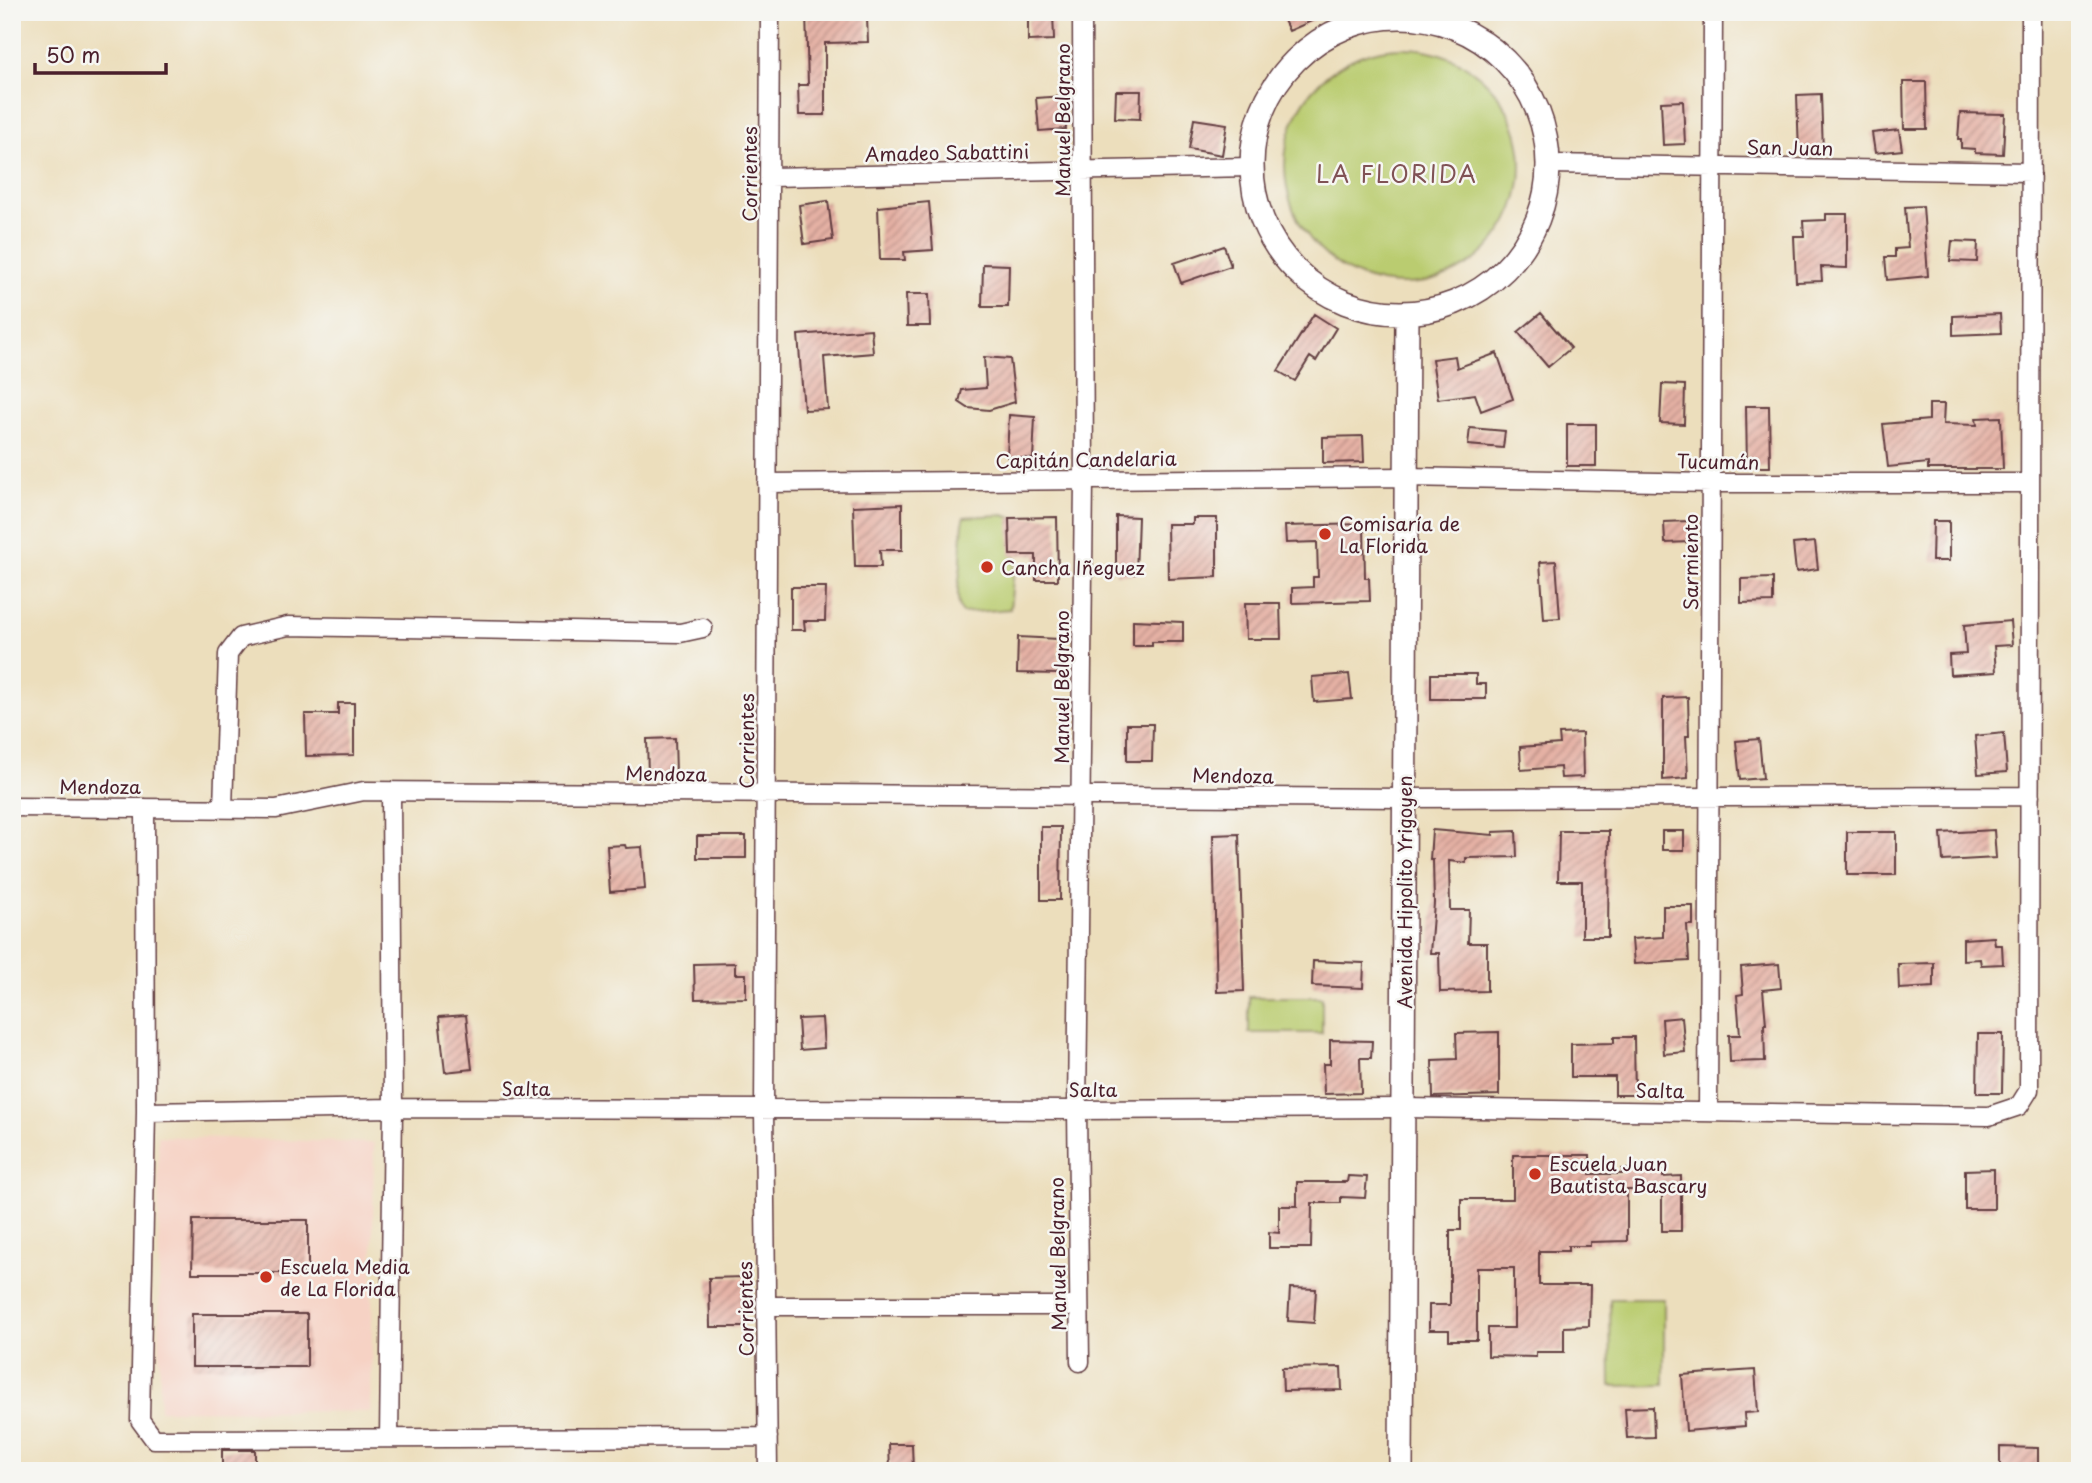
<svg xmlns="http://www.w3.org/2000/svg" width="2092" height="1483" viewBox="0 0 2092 1483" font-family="'Playpen Sans',sans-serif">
  <defs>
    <pattern id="building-hatch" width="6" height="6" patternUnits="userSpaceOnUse" patternTransform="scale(1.75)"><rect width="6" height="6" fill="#e5b1a4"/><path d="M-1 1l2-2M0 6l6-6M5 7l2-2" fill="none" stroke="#bc8f86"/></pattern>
  </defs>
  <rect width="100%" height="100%" fill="#f6f6f2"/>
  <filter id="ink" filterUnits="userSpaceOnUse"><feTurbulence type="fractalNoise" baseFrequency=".0143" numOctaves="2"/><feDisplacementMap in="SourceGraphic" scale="14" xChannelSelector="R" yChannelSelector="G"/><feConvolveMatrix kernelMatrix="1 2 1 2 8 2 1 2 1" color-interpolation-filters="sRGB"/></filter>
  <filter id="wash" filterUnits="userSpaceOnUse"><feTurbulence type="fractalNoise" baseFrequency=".00686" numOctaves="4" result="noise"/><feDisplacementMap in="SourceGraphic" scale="28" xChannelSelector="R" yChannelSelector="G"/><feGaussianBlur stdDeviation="1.57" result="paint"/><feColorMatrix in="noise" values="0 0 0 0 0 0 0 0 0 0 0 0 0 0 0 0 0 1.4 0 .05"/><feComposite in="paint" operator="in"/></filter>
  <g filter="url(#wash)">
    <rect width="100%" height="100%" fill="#ecdebc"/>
    <path fill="#f6d2c4" d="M158,1136L374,1143L371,1412L160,1410Z"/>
    <path fill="#bacc6f" stroke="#82764d" stroke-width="2" d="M1285 166a118 118 0 1 1 236 0a118 118 0 1 1-236 0Z
      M1003,515L1013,518L1015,561L1010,609L962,613C954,596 960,580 961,563C961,547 961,533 964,517Z
      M1249,997H1322V1033H1249Z
      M1610,1299H1664V1385L1611,1386Z"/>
    <g id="blocks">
      <path fill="url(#building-hatch)" d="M806,12H834L835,19L867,18L868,42L825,43V115H799L798,85H808Z
        M1031,12H1053L1054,40L1028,41V20H1032Z
        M1280,12H1332L1289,31Z
        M1903,82H1926L1927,129H1904Z
        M1116,91H1141L1140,119L1115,118Z
        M1821,94L1823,152L1799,153L1797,95Z
        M1064,96L1066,129L1039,131L1036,98Z
        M1683,101L1685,144L1663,145L1661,102Z
        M1960,113L2005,114L2003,154L1975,153V149L1961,148V139H1958Z
        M1194,119L1227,124L1222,155L1189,149Z
        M1899,130L1902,150L1875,153L1872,133Z
        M828,201L833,240L804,244L799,205Z
        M929,202L933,250L904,252L905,260H880L878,207Z
        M1923,206L1928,276L1887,280L1885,257H1895V249L1908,248L1905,207Z
        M1826,214H1847V268L1821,267L1822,281L1796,282L1794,236H1804L1803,221L1826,220Z
        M1952,241L1978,242L1977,262L1950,261Z
        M1224,246L1231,266L1181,283L1174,263Z
        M983,264L1009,265L1008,307H982Z
        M906,294H929L930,326H907Z
        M1541,313L1571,348L1548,367L1518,332Z
        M1314,314L1336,328L1316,361L1310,357L1295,381L1278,371Z
        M2000,314L2001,333L1953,335V316Z
        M871,329L873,353L824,357L828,409L804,410L798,335Z
        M1497,353L1513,399L1481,411L1475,394L1438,399L1432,359L1455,356L1457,368Z
        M984,357L1010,359L1015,402L989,410L968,408L959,402L962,390L986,388Z
        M1662,384L1685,385L1684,424L1660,423Z
        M1929,404H1944L1943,424L1977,425L1976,418L2001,417L2003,469H1928V463L1888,467L1883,424L1929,420Z
        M1746,406H1769L1770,467H1747Z
        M1009,415L1035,417L1033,459L1007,457Z
        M1567,424H1596V466H1567Z
        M1470,428L1505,431L1503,448L1468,445Z
        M1363,436L1364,462L1323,463V437Z
        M902,504V550H880L881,567H855L853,506Z
        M1116,516L1138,517L1136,574H1116Z
        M1057,517L1058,580H1036V555H1010L1009,518Z
        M1193,518H1217V577L1168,579L1167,524H1193Z
        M1689,521L1690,542L1665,543L1664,522Z
        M1933,521H1949V561H1932Z
        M1364,524L1365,578H1369L1370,601L1292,603V588L1313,587V577H1318L1317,542L1286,543L1285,526Z
        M1815,542L1818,569L1796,572L1793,544Z
        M1556,561L1560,618L1544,619L1540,562Z
        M1773,578V602L1741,603V579Z
        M791,587H826L825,621H804L805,630H791Z
        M1245,603H1280L1281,639H1246Z
        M1133,620L1183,622V642H1152V646H1133Z
        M2010,621L2012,645L1994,646L1996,672L1950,675L1949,655L1966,654L1964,625Z
        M1018,637L1059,639L1058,674L1017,673Z
        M1349,674L1352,699L1314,702L1312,677Z
        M1431,674H1476V684H1486V699H1431Z
        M1688,697L1689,736H1686L1688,778L1663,780V698Z
        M338,703H354V755L306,756L305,714H338Z
        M1127,724H1153L1152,761H1127Z
        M1582,733L1583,777L1561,778L1560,767L1521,770L1520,747L1560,744L1559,734Z
        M2004,733L2007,772L1978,774L1975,736Z
        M675,738L676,774L648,775L647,739Z
        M1759,739L1763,778L1740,780L1736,741Z
        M1041,827H1061L1060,900H1041Z
        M1432,830L1493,835V832L1516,831L1517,857L1466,858V863L1449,861L1450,910H1469L1468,943H1487V991L1440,992L1439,953H1430L1434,903L1433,860H1430Z
        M1994,830L1996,858L1943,861L1941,833Z
        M1559,831H1609L1608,937H1582V881H1558Z
        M1662,831H1684V850H1662Z
        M1847,832H1896V875H1847Z
        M1239,834L1244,991L1217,992L1213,835Z
        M697,836H746V858H697Z
        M625,845L626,848L642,847L645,889L610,892L607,846Z
        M1663,906H1693V925H1687L1689,961L1634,964L1632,939L1663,937Z
        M1994,937L1995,945H2002L2003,964L1981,965L1980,959L1963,960V939Z
        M1313,961L1364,963L1363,988L1312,986Z
        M735,963V974H746V998L695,999L694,964Z
        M1934,963V987L1899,989L1898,964Z
        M1779,964L1781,988L1763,990L1766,1024H1764L1765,1061L1730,1062L1729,1035H1740L1737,995L1743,994L1741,967Z
        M466,1015L472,1069L445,1072L439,1017Z
        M1682,1017L1685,1052L1664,1054L1662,1019Z
        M822,1018L824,1048L800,1050L798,1019Z
        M1499,1032V1095L1433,1097L1432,1060L1457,1059L1456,1033Z
        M1978,1034H2003L2002,1093H1977Z
        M1614,1037H1634L1635,1095H1615V1077H1571V1044L1614,1043Z
        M1330,1040L1372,1041L1371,1058H1360L1361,1093L1324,1094L1323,1064H1330Z
        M1513,1155H1590V1174H1622V1169H1663V1177L1681,1176V1231H1662V1190H1627V1241L1590,1242V1246H1568V1251H1539V1285H1590L1589,1326L1564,1327V1352H1536V1357L1488,1356V1328H1514V1268H1477V1340H1449V1330H1429V1305H1450V1230H1461V1199H1513Z
        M1994,1169V1209H1965V1170Z
        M1348,1176L1367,1177L1365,1198L1341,1197V1203H1312L1311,1248H1269V1232L1279,1233V1206H1297V1182H1347Z
        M193,1220H308V1273H192Z
        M744,1277L745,1327H710L709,1278Z
        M1290,1288L1316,1289L1314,1323L1288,1321Z
        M192,1314H307V1367H192Z
        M1341,1367L1342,1390L1283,1391L1282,1368Z
        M1755,1370L1758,1412L1744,1413L1745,1426L1686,1431L1682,1375Z
        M1653,1407L1654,1437L1627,1438L1625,1408Z
        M889,1444H912L913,1471H890Z
        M2000,1447L2038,1448V1471H2000Z
        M222,1450H255V1471H222Z"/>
    </g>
  </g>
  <g filter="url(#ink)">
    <use href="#blocks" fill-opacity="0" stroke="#623c41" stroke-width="2"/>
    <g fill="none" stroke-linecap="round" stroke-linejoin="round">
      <g stroke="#623c41" stroke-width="21">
        <path id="minor" d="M1549,164L2031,172
          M770,177L1251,167
          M767,483L1406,477L1711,483H2030
          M12,807L276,809L364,791L1404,798L2030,796
          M145,808L146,1112L140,1420L154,1439L768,1437
          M223,808L228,654L241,637L288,626L680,633L703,628
          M1708,1111L1713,12
          M146,1112L393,1108L1077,1110L1403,1108L1989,1116L2019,1106L2029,1090L2031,12
          M766,1306H1078
          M1080,1362L1077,1110L1084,481L1082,12
          M389,1438L393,1108L391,792
          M768,1471L764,1110L770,12"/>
      </g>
      <g stroke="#623c41" stroke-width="26">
        <path id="tertiary" d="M1252 165a148 148 0 1 1 296 0a148 148 0 1 1-296 0Z
          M1401,1471L1407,313"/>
      </g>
      <use href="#minor" stroke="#fff" stroke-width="18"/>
      <use href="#tertiary" stroke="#fff" stroke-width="23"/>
    </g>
  </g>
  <g fill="#c8321e" stroke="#f6f6f2" stroke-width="2.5">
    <circle cx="1325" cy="534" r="7"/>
    <circle cx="987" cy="567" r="7"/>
    <circle cx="1535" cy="1174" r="7"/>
    <circle cx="266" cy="1277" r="7"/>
  </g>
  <g text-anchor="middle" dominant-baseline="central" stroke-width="5" stroke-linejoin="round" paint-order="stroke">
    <g font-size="19" fill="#4a1f2b" stroke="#f6f6f2">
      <text transform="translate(1062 120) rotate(-90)">Manuel Belgrano</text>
      <text transform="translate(1790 147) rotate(1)">San Juan</text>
      <text transform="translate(947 152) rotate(-1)">Amadeo Sabattini</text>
      <text transform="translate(749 174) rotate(-90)">Corrientes</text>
      <text transform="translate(1086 459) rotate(-1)">Capitán Candelaria</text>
      <text transform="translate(1718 461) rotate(1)">Tucumán</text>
      <text transform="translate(1690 562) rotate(-90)">Sarmiento</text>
      <text transform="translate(1061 687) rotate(-90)">Manuel Belgrano</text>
      <text transform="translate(746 741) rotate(-90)">Corrientes</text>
      <text transform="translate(666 773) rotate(1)">Mendoza</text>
      <text transform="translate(1233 775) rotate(1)">Mendoza</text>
      <text x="100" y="786">Mendoza</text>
      <text transform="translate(1404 892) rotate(-90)">Avenida Hipolito Yrigoyen</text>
      <text x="526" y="1088">Salta</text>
      <text x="1093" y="1089">Salta</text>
      <text transform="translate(1660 1090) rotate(1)">Salta</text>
      <text transform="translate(1057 1254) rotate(-91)">Manuel Belgrano</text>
      <text transform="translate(745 1309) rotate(-91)">Corrientes</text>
    </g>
    <g font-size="19" fill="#4a1f2b" stroke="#f6f6f2" text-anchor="start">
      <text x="1339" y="523">Comisaría de<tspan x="1339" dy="22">La Florida</tspan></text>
      <text x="1001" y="567">Cancha Iñeguez</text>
      <text x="1549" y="1163">Escuela Juan<tspan x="1549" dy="22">Bautista Bascary</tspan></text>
      <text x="280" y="1266">Escuela Media<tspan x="280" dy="22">de La Florida</tspan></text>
    </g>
    <g font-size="23" letter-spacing="2" fill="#805255" stroke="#f6f6f2">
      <text x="1397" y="173">LA FLORIDA</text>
    </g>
  </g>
  <rect width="2092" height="1483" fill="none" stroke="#f6f6f2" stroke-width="42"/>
  <path d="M35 63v10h131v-10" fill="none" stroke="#4a1f2b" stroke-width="3.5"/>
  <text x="46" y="63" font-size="21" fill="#4a1f2b" stroke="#f6f6f2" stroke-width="5" paint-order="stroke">50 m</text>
</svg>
